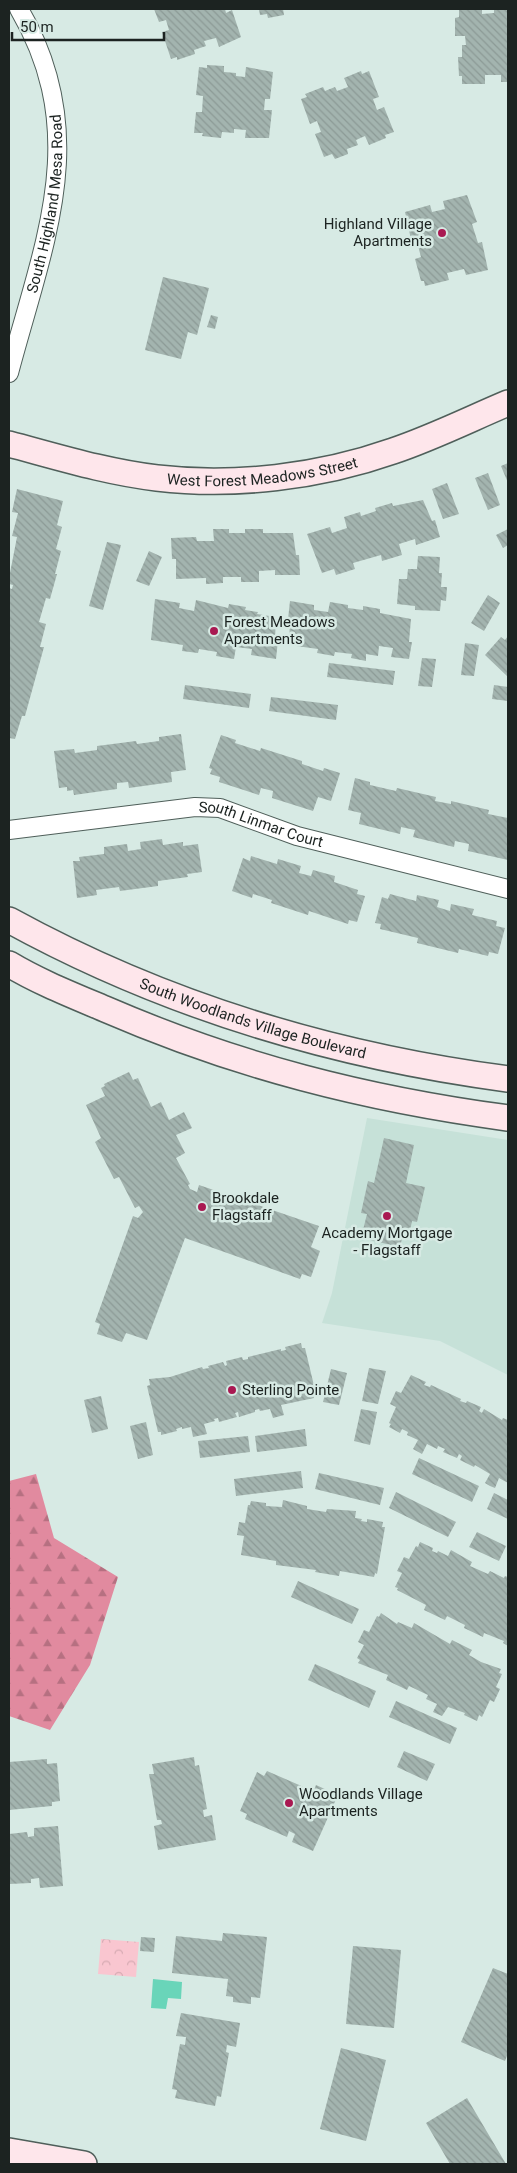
<svg xmlns="http://www.w3.org/2000/svg" width="517" height="2173" viewBox="0 0 517 2173" font-family="Roboto,sans-serif">
  <defs>
    <pattern id="forest-firs" width="22" height="20" patternUnits="userSpaceOnUse" patternTransform="scale(1.25)"><rect width="22" height="20" fill="#e18a9f"/><path d="M5 1l3.5 6h-7zM16 11l3.5 6h-7z" fill="#b67081"/></pattern>
    <pattern id="park-crowns" width="20" height="18" patternUnits="userSpaceOnUse" patternTransform="scale(1.25)"><rect width="20" height="18" fill="#f9c6d0"/><path d="M2 6a3 3 0 1 1 6 0M12 15a3 3 0 1 1 6 0" fill="none" stroke="#d5aab2"/></pattern>
    <pattern id="building-back-hatch" width="6" height="6" patternUnits="userSpaceOnUse" patternTransform="scale(1.25)"><rect width="6" height="6" fill="#a3b4af"/><path d="M-1 5l2 2M0 0l6 6M5-1l2 2" fill="none" stroke="#8c9a96"/></pattern>
  </defs>
  <rect width="100%" height="100%" fill="#d7eae4"/>
  <path fill="#c6e1d8" d="M367,1118L508,1140V1375L440,1341L322,1323L332,1293Z"/>
  <path fill="url(#forest-firs)" d="M36,1474L54,1538L118,1577L90,1665L50,1730L9,1716V1481Z"/>
  <path fill="url(#park-crowns)" d="M101,1939L139,1942L136,1977L98,1974Z"/>
  <path fill="#69d5b9" d="M153,1979L182,1982L181,1999L168,1998L166,2009L151,2008Z"/>
  <path fill="url(#building-back-hatch)" d="M154,9H225L226,13L232,10L241,37L219,47L216,38L204,41L206,46L194,50L195,54L177,60V57L171,59L162,32L169,30L166,20L159,22Z
    M259,9H283L284,15L268,18L267,14L260,15Z
    M459,9H482V14L494,13V9H508V82H501V75H485V84H462V76H459L458,57H462V45H466L465,36H455V18L459,17Z
    M207,65L224,66V72L236,73V76L245,77L246,67L273,72L270,99H265L264,110H272L269,138H245L246,130L234,129V133L222,132L221,138L202,136L203,133H194L196,112H202L203,96L196,95L199,67L207,68Z
    M361,71L362,74L369,71L379,97L373,99L377,110L384,107L394,132L385,135L386,138L369,145L365,136L356,140L358,145L347,149L348,154L335,159L332,154L324,157L315,134L321,132L317,121L310,124L301,99L307,97L305,94L323,87L325,91L335,87L337,91L348,87L344,78Z
    M467,195L477,222L472,224L478,243L482,242L488,270L466,275L464,269L447,273L449,280L425,286L424,281H421L415,259L421,257L417,242L412,244L405,212L430,205L432,212L445,209L443,201Z
    M163,277L209,288L197,335L188,332L181,359L145,350Z
    M211,315L218,317L215,329L207,327Z
    M508,463V483L501,466Z
    M488,473L500,505L488,510L475,478Z
    M447,483L459,514L443,519L432,489Z
    M17,489L63,501L57,525L62,527L56,549L61,551L55,574H57L50,599L46,598L39,622L46,624L40,647H44L25,716H22L15,739L9,738V588L12,589L13,585L9,584V578L17,537L12,536L18,513L12,512Z
    M423,500L432,521L435,520L440,537L416,545L415,539L399,544L402,555L382,561L381,555L353,563L355,569L336,575L334,569L322,573L307,534L330,527L332,533L347,528L344,517L360,512L361,516L376,511L375,508L392,503L393,506Z
    M213,529H229V533H245V529H263V533H293L296,555H299L300,575H275V570L259,571V582H241V577H223V583L206,584V578L176,579V559H172L171,538L196,537L197,541H214Z
    M508,529V545L503,548L496,535Z
    M107,542L121,545L103,610L89,606Z
    M149,551L162,557L149,586L136,581Z
    M418,556L440,557L439,573H442L441,587H447L446,601L441,600L440,611L415,610V606L397,604L399,579H407L408,569H417Z
    M488,595L500,603L484,631L471,623Z
    M155,599L180,603L179,608L194,611L196,600L228,608L229,604L246,607L245,610L258,612L257,614L276,617L275,639L278,640L276,659L251,655L252,649L236,647L234,659L216,656L217,652L199,649L198,653L182,651L183,645L151,640Z
    M290,601L314,605V610L328,612L330,602L348,605V608L363,610V606L380,609V613L411,619L409,642H412L409,659L391,657L393,648L379,646L378,656L366,654V661L351,658L352,654L335,652L334,656L317,653L318,649L289,645L290,619H288Z
    M508,636V677L485,655L501,637L505,640Z
    M465,643L479,645L474,676L461,675Z
    M422,658L436,659L432,687L418,686Z
    M329,663L395,671L393,685L327,677Z
    M185,685L251,694L249,708L183,699Z
    M494,685L508,687V701L492,699Z
    M271,697L338,705L336,720L269,711Z
    M181,734L186,770L171,772L172,782L129,788L128,782L117,783V789L74,795L73,790L67,791V787L59,788L54,751L74,749L75,753L97,750V746L136,741L137,744L159,741V737Z
    M221,735L236,740L235,743L260,751L261,748L302,761V764L323,771L324,768L340,773L331,801L318,797L313,811L272,798L273,791L261,788L259,795L219,782L220,777L210,774L212,769L209,768Z
    M355,778L370,782V785L396,791L397,788L436,797L435,801L451,804V801L489,810L488,814L508,818V860L468,851L469,844L455,841L454,847L413,837L415,830L401,827L400,834L359,824L361,813L348,810Z
    M162,839L163,845L183,842V846L198,844L202,872L187,874L188,877L158,881V886L120,891L119,887L96,890L97,895L77,898L73,861H80L79,857L104,854V847L127,844L128,851L141,849L140,842Z
    M251,856L277,864L278,859L301,866L299,873L311,876L313,870L335,876L334,882L358,890L357,894L365,896L357,922L349,920L348,924L309,911L308,915L271,903L272,900L253,894L252,898L232,891L243,858L250,861Z
    M390,894L416,901L417,895L439,900L437,907L450,911L451,904L474,909L472,915L497,921L496,926L505,928L498,954L489,952L488,956L459,949L458,953L417,943L418,938L380,929L381,924L375,923L382,897L388,899Z
    M129,1072L133,1080L138,1078L151,1107L161,1102L169,1120L184,1112L192,1128L176,1135L185,1153L176,1158L190,1184L188,1185L190,1189L197,1192L199,1185L319,1226L311,1247L320,1251L311,1277L302,1274L300,1279L185,1238L147,1340L126,1333L122,1342L97,1334L100,1324L95,1322L133,1216L138,1218L143,1212L139,1206L135,1208L119,1177L114,1179L95,1142L101,1138L86,1105L105,1096L101,1088L105,1086L104,1084Z
    M384,1138L414,1145L406,1183L425,1187L417,1222L412,1221L409,1236L403,1234L400,1247L361,1238L367,1214L361,1213L368,1181L374,1183Z
    M301,1343L302,1348H305L316,1394H313L314,1398L281,1405L284,1415L273,1418L270,1409L260,1411L259,1409L255,1410V1412L239,1417L238,1412L235,1413L237,1417L219,1422L218,1418L214,1419L215,1421L204,1424L207,1434L193,1437L191,1427L182,1429V1427L176,1429L177,1431L161,1435V1432H158L147,1386L150,1385L149,1379L170,1377L202,1367L203,1369L209,1368L208,1366L223,1362L225,1366L227,1365L226,1361L242,1357L243,1360L248,1359V1357L281,1349V1351L286,1350L285,1347Z
    M369,1368L386,1371L378,1404L362,1401Z
    M331,1369L347,1373L339,1405L323,1402Z
    M411,1375L426,1382L424,1385L430,1387L431,1385L461,1399L460,1401L466,1403L467,1401L481,1407L479,1411L482,1413L484,1409L502,1420L503,1418L508,1420V1483L499,1478L495,1488L490,1486L485,1483L490,1474L475,1465L474,1467L460,1460L462,1456L459,1454L457,1458L443,1452L445,1449L438,1446L437,1449L427,1444L422,1454L413,1449L418,1440L407,1435L408,1432L402,1429L400,1433L389,1427L391,1424L389,1423L396,1407L390,1404L396,1391L401,1393Z
    M101,1396L108,1429L92,1433L84,1400Z
    M361,1409L377,1412L370,1445L354,1441Z
    M146,1422L153,1455L138,1459L130,1426Z
    M305,1429L307,1446L257,1452L255,1436Z
    M248,1436L250,1452L200,1458L198,1441Z
    M419,1458L479,1486L472,1502L412,1474Z
    M301,1471L303,1488L236,1496L234,1479Z
    M319,1473L384,1488L380,1505L315,1489Z
    M396,1492L456,1522L448,1537L389,1508Z
    M494,1493L508,1500V1519L487,1509Z
    M283,1500L307,1506V1509L326,1512L327,1509L356,1511L355,1518L362,1519L361,1521L367,1522V1519L383,1522L382,1527H385L377,1574L375,1573L374,1577L340,1571L339,1576L315,1572L316,1570L276,1565V1561L241,1555L244,1536L237,1535L239,1522L245,1523L248,1505H250L251,1501L266,1503V1506L282,1507Z
    M477,1532L506,1546L499,1561L469,1547Z
    M420,1542L433,1548L432,1551L437,1553L438,1551L448,1556L451,1550L472,1562L470,1566L488,1574L490,1571L504,1578L505,1576L508,1577V1646L503,1643L504,1641L484,1633L483,1637L464,1628L465,1625L447,1616L445,1620L424,1610L426,1605L397,1590L398,1588L395,1587L402,1573L397,1571L404,1557L409,1559L416,1546L418,1547Z
    M298,1581L359,1609L352,1624L291,1597Z
    M381,1613L397,1624L398,1622L412,1628L414,1623L450,1644L452,1640L472,1650L469,1655L481,1662L501,1669L499,1673L502,1674L496,1687L500,1689L494,1702L490,1700L482,1717L479,1715L477,1721L464,1715L465,1713L448,1707L442,1716L433,1712L437,1704L426,1699L428,1695L409,1686L407,1690L401,1687L386,1680L388,1675L358,1663L360,1660L357,1658L364,1645L358,1642L364,1630L369,1632L377,1616L379,1617Z
    M315,1664L376,1691L369,1708L308,1680Z
    M396,1701L457,1728L450,1744L389,1717Z
    M404,1751L435,1764L427,1781L397,1767Z
    M194,1757L195,1766L199,1765L207,1809L203,1810L204,1817L212,1815L216,1840L158,1850L154,1826L162,1824L161,1820H157L149,1774H154L152,1764Z
    M47,1759V1764L57,1763L60,1801L52,1802V1806L9,1810V1762Z
    M267,1771L306,1788L305,1792L312,1795L316,1785L338,1795L313,1851L292,1842L295,1834L289,1831L287,1837L245,1819L247,1814L240,1811L257,1772L264,1776Z
    M58,1826L63,1886L40,1888L39,1878L31,1879V1883L9,1884V1834L27,1832L28,1837L34,1836V1828Z
    M223,1933L267,1937L260,1998L251,1997V2004L233,2002V1997L226,1996L228,1979L172,1973L176,1936L222,1941Z
    M141,1937L155,1938L154,1952L140,1951Z
    M353,1946L401,1950L394,2028L346,2024Z
    M493,1968L508,1974V2053L505,2061L461,2042Z
    M181,2013L240,2023L236,2047L227,2045L226,2052L229,2053L221,2097L217,2096L215,2106L175,2098L177,2090L172,2089L180,2044L185,2045L186,2037L176,2036Z
    M341,2048L386,2060L366,2141L320,2129Z
    M467,2098L506,2164H450L426,2123Z"/>
  <g fill="none" stroke-linecap="round" stroke-linejoin="round">
    <g stroke="#4f5f5a" stroke-width="20">
      <g id="street">
        <path id="s1" d="M9,373C43,244 93,135 19,9"/>
        <path id="s2" d="M9,830L195,807L220,808L297,836L508,889"/>
      </g>
    </g>
    <g stroke="#4f5f5a" stroke-width="28">
      <g id="secondary">
        <path id="s3" d="M9,444C58,457 106,472 157,478C234,487 319,477 393,451C432,438 470,419 508,403"/>
        <path id="s4" d="M9,920C164,1005 333,1056 508,1079"/>
        <path d="M9,964C39,982 72,995 105,1009C237,1066 366,1099 508,1118"/>
        <path d="M9,2151L84,2164"/>
      </g>
    </g>
    <use href="#street" stroke="#fff" stroke-width="18"/>
    <use href="#secondary" stroke="#fee6eb" stroke-width="25"/>
  </g>
  <g fill="#a91952" stroke="#d7eae4" stroke-width="2">
    <circle cx="442" cy="233" r="5"/>
    <circle cx="214" cy="631" r="5"/>
    <circle cx="202" cy="1207" r="5"/>
    <circle cx="387" cy="1216" r="5"/>
    <circle cx="232" cy="1390" r="5"/>
    <circle cx="289" cy="1803" r="5"/>
  </g>
  <g text-anchor="middle" dominant-baseline="central" stroke-width="5" stroke-linejoin="round" paint-order="stroke">
    <g font-size="15" fill="#1c2321" stroke="#d7eae4">
      <text stroke="none"><textPath href="#s1" startOffset="174">South Highland Mesa Road</textPath></text>
      <text stroke="none"><textPath href="#s3" startOffset="258">West Forest Meadows Street</textPath></text>
      <text stroke="none"><textPath href="#s2" startOffset="256">South Linmar Court</textPath></text>
      <text stroke="none"><textPath href="#s4" startOffset="264">South Woodlands Village Boulevard</textPath></text>
    </g>
    <g font-size="15" fill="#1c2321" stroke="#d7eae4" text-anchor="start">
      <text x="432" y="224" text-anchor="end">Highland Village<tspan x="432" dy="17">Apartments</tspan></text>
      <text x="224" y="622">Forest Meadows<tspan x="224" dy="17">Apartments</tspan></text>
      <text x="212" y="1198">Brookdale<tspan x="212" dy="17">Flagstaff</tspan></text>
      <text x="387" y="1233" text-anchor="middle">Academy Mortgage<tspan x="387" dy="17">- Flagstaff</tspan></text>
      <text x="242" y="1390">Sterling Pointe</text>
      <text x="299" y="1794">Woodlands Village<tspan x="299" dy="17">Apartments</tspan></text>
    </g>
  </g>
  <rect width="517" height="2173" fill="none" stroke="#1c2321" stroke-width="20"/>
  <path d="M12 32v8h152v-8" fill="none" stroke="#1c2321" stroke-width="2.5"/>
  <text x="20" y="32" font-size="15" fill="#1c2321" stroke="#d7eae4" stroke-width="4" paint-order="stroke">50 m</text>
</svg>
